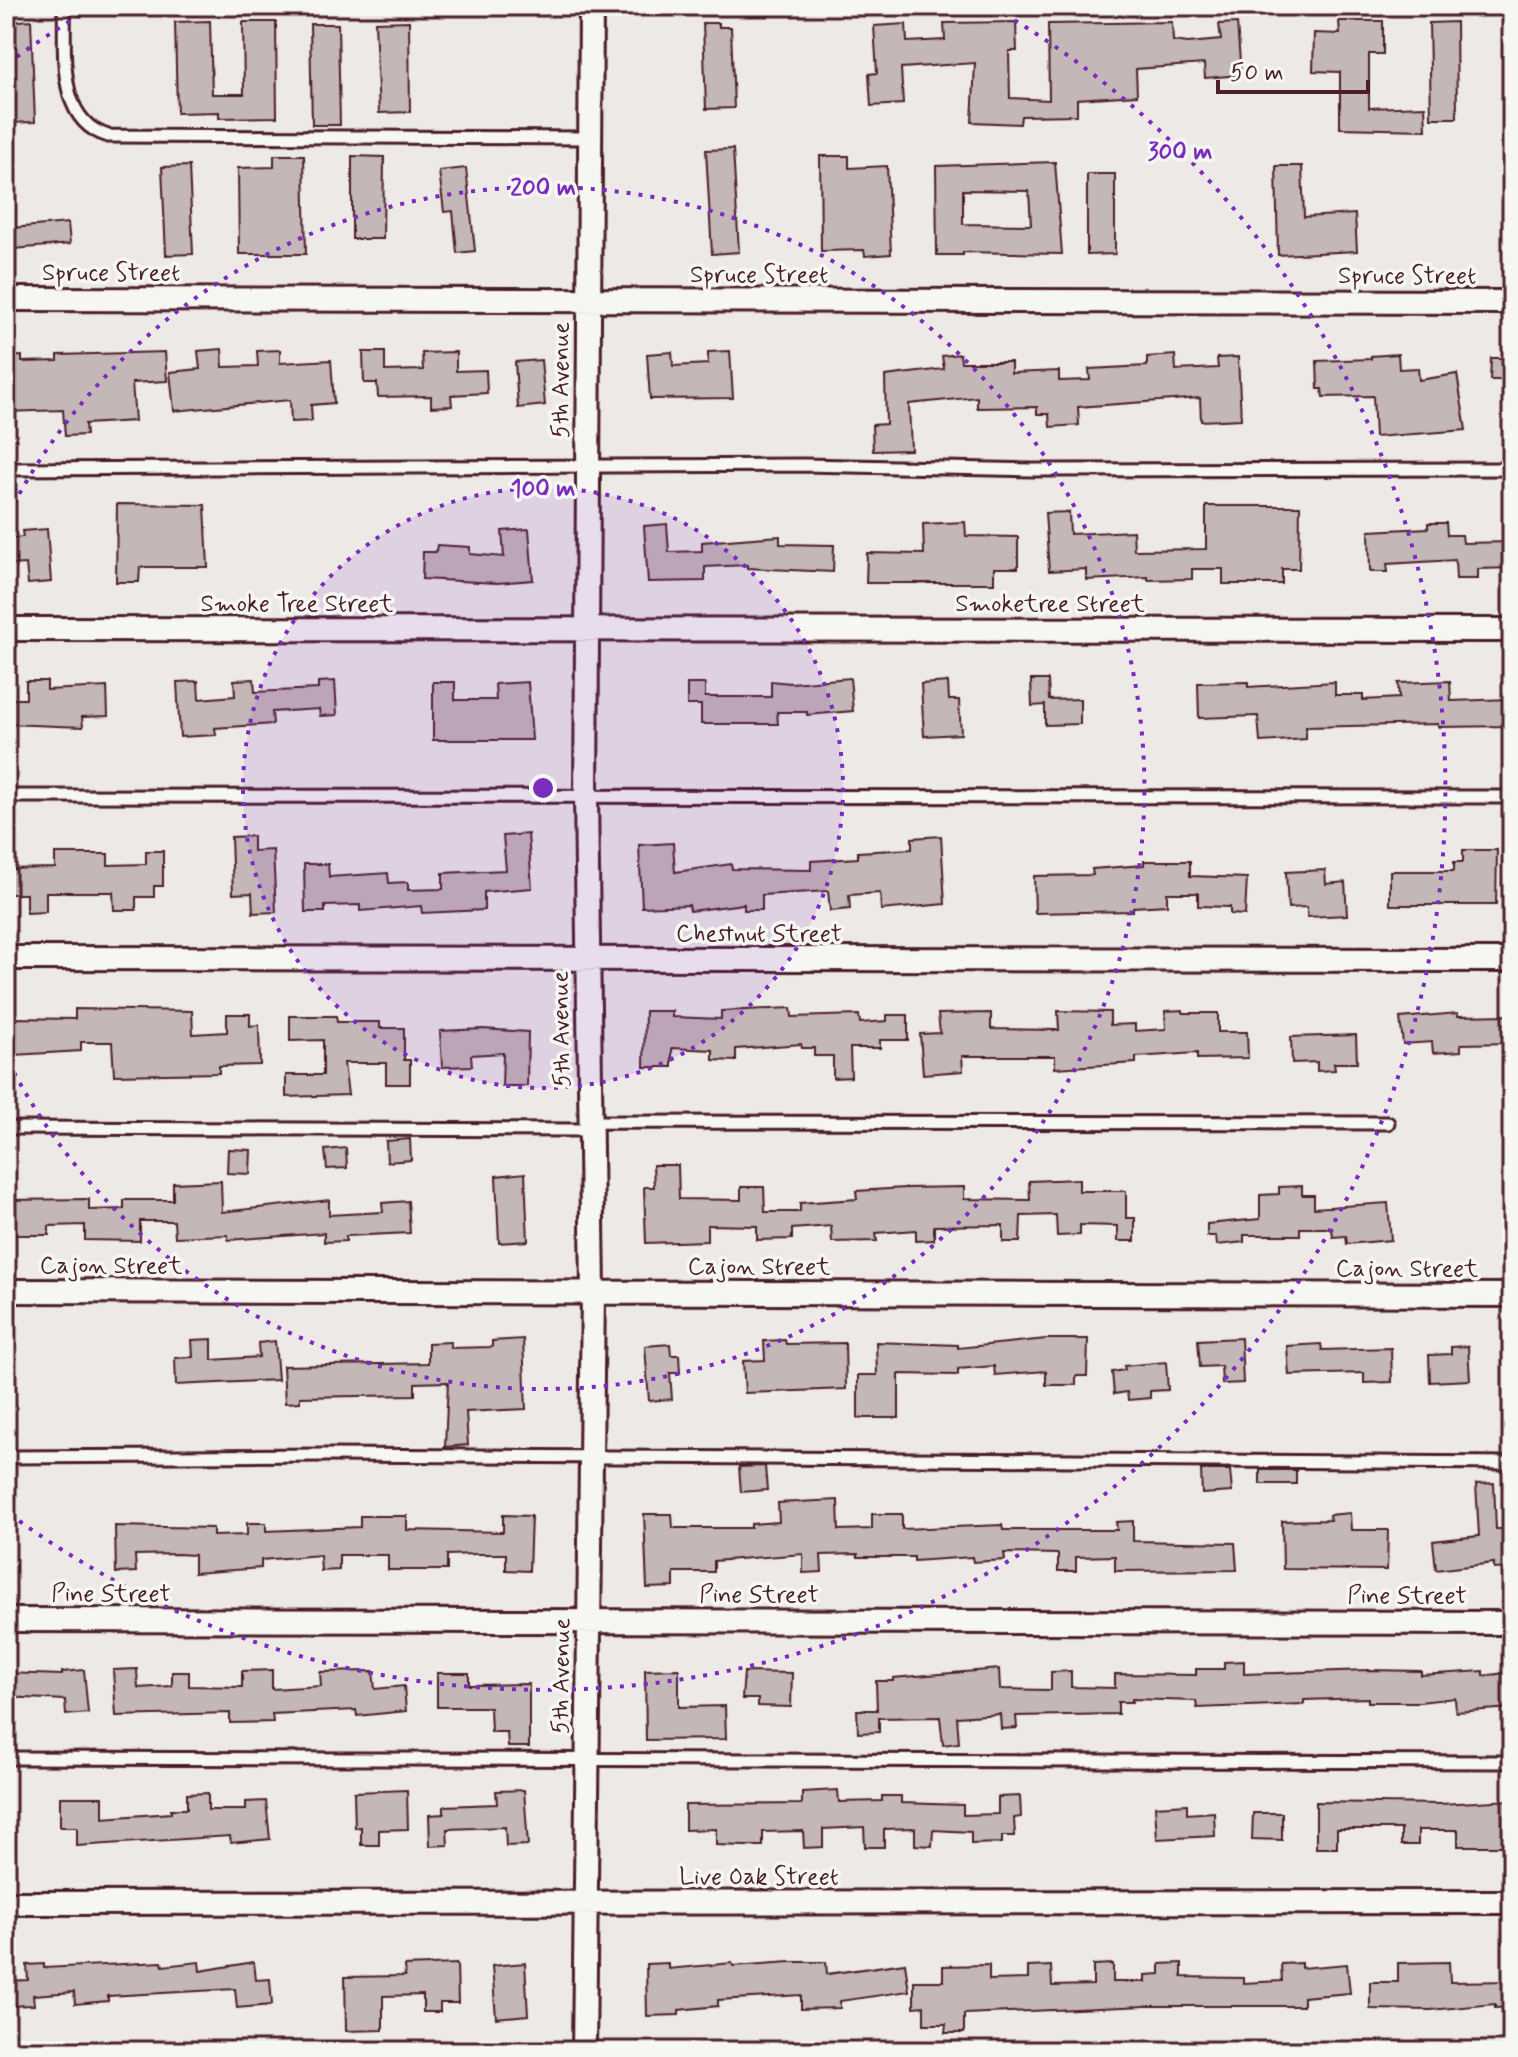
<svg xmlns="http://www.w3.org/2000/svg" width="1518" height="2057" viewBox="0 0 1518 2057" font-family="Mynerve,sans-serif">
  <rect width="100%" height="100%" fill="#ece9e6"/>
  <filter id="ink" filterUnits="userSpaceOnUse"><feTurbulence type="fractalNoise" baseFrequency=".0125" numOctaves="2"/><feDisplacementMap in="SourceGraphic" scale="16" xChannelSelector="R" yChannelSelector="G"/><feConvolveMatrix kernelMatrix="1 2 1 2 8 2 1 2 1" color-interpolation-filters="sRGB"/></filter>
  <g filter="url(#ink)">
    <path fill="#c4b7b7" stroke="#4a1f2b" stroke-width="2" fill-rule="evenodd" d="M31,20L35,122L7,123L6,22Z
      M210,21L212,94H244L243,22H276L277,117L219,118V112L177,113L175,22Z
      M409,21L410,112L379,113L375,22Z
      M1339,21H1383V54H1369V108L1425,106L1426,130L1340,128V72L1313,71L1314,33L1340,34Z
      M1016,22L1017,51H1009L1010,98L1049,100L1048,24L1172,22L1173,41L1188,43L1221,40L1219,24L1237,23L1241,75L1205,78L1204,64L1136,69L1137,95L1077,99V115L1021,116L1020,124L972,122L975,63L901,68L903,104L871,106L869,74L877,73L874,26L906,24L907,42L945,40L944,23Z
      M1456,22L1457,118H1431L1429,23Z
      M703,23H719V27H731L734,108L706,109Z
      M310,24H338L340,125H312Z
      M733,149L739,252L712,254L706,150Z
      M274,155H304L306,254H239L238,168L274,167Z
      M352,156L384,157L383,239H352Z
      M820,156H849V168L887,166L891,254L865,256L864,250L821,251Z
      M1055,162L1062,254L963,252V255H937L936,166ZM963,190L1029,191L1031,225L963,224Z
      M189,166L193,254L166,255L162,167Z
      M1276,166H1302L1304,217L1355,214L1357,251L1278,255Z
      M466,168L475,251L457,253L453,211L444,212L439,171Z
      M1087,174H1115V254L1087,255Z
      M68,223L70,244L14,249L12,228Z
      M222,349L223,367L258,366L257,351L280,350V363L331,360L334,403L311,405L312,421L291,422L290,400L174,411L170,372L200,369L198,351Z
      M730,351L733,398L650,399L647,354L672,352L673,366L708,364V352Z
      M165,352L167,381L132,383L135,421L85,424L86,435L65,436L63,410L6,412V357L22,356V362L58,361V355Z
      M363,352H385V371L423,370L422,353L456,352V371L486,370L487,393L451,395L452,406L431,407V396L378,397L377,383H364Z
      M960,354L961,362H1011V373L1059,371V381L1090,380L1089,369L1147,366V357L1175,355L1176,370L1218,368L1217,358L1238,357L1241,419L1201,421L1200,398L1078,407L1079,425L1050,427L1049,414H1037V407L977,408V397L909,404L911,450L873,451L872,425L886,424L885,376L944,369L942,356Z
      M1398,354L1399,369L1418,368L1419,380L1457,374L1466,430L1375,437L1373,396L1323,397L1322,389H1318L1317,361L1371,359V356Z
      M1491,358H1512V380H1490Z
      M541,360L545,405L518,408L515,362Z
      M117,504L205,505L208,567H140L139,582H116Z
      M1206,506H1300L1299,569H1282V584H1223V569H1192V579L1148,580V577L1086,580V569L1049,571L1045,513L1069,512L1070,534L1133,531L1134,550L1206,549Z
      M965,522L966,536L1018,537V568H994V583H866L867,553L924,554L923,524Z
      M1428,523H1446L1447,535H1462L1463,543L1512,542V568L1478,569V579H1456L1455,560L1387,564L1388,572H1370L1369,531L1428,528Z
      M667,524L669,552L702,551V542L780,536V544L834,545L833,572L747,568V565L705,567V581L648,582L644,526Z
      M47,529L51,582L28,584L26,564L6,565V539L23,537L22,531Z
      M529,529L533,580L497,583L422,579L423,552H436L437,545L470,547V554L504,557L502,531Z
      M850,678L853,711L807,715V712H777L778,724H701V705H687V684H705V697H771V681L791,683Z
      M254,679L255,692L318,689V682L335,681L337,715L320,716L319,709L272,712L273,724L215,728L216,735L180,737L177,682L198,681L199,699L235,696L234,680Z
      M1031,680H1048L1049,700L1080,699V724L1045,725V705L1032,706Z
      M26,681H47V690L107,687L108,716L82,717L83,727L6,724V699H26Z
      M1450,681L1451,701L1512,699V726L1438,727V724L1306,727V739L1260,742L1258,716L1199,718L1198,683L1248,682V687L1335,682V695H1363V700L1399,698L1398,683Z
      M433,682H455V700H496L495,684L528,682L532,740H433Z
      M948,682L949,700H959L961,734L924,736L921,684Z
      M528,834L532,888L484,892V910L422,913L421,906L360,911V905L325,906V912H305L304,864H328L329,877L388,873L389,883L408,882V890L443,889V873L506,870L503,836Z
      M253,836V851L273,850L276,912L253,913L252,893L233,894L231,837Z
      M941,836L945,904L881,910L880,893L849,895L850,909L830,911L828,891L762,895V910H744V904L690,911L689,905L642,907L639,845L673,843L675,872L731,864L732,869L811,870V861L858,858V852L912,849V838Z
      M1463,850H1497L1496,905H1390V871H1454V862H1463Z
      M146,851H163V886H154V897H136V910H114L113,892H46V912L26,913V894H6V869L55,868V854H108V865L146,864Z
      M1144,861H1190V876L1247,878L1245,915L1230,914V907L1198,906V893H1167V905L1133,907V911L1035,913L1034,876L1093,875L1092,869L1144,865Z
      M1325,870L1326,884L1345,882L1347,915L1307,917V907L1288,908L1286,872Z
      M791,1008L792,1017L859,1015L860,1023L887,1021V1015H908V1040H880V1048H850L851,1077L833,1078V1056H814V1048H802L801,1044L736,1049V1061L713,1060V1050L672,1048V1067H644L645,1011H672V1017L721,1019V1011Z
      M75,1009L192,1011L193,1034L227,1032V1014H250V1026L259,1025L260,1065L219,1066V1073L114,1075L112,1042H81V1051L14,1055L13,1018L75,1019Z
      M1183,1010V1013H1218V1032H1247L1248,1058L1197,1059V1053L1136,1057V1063L1055,1068V1056H962L963,1071L923,1074L920,1034L940,1033L938,1014L991,1013V1029L1059,1030L1058,1011L1110,1012V1025L1135,1024V1031L1166,1029L1165,1011Z
      M1458,1013V1016L1512,1015V1043L1461,1044V1051L1433,1053L1432,1042L1403,1044L1400,1018Z
      M290,1016H336L337,1022H380V1028H404V1060H410V1084H386V1063H344L348,1095L286,1097V1075H323V1040L290,1041Z
      M483,1029L528,1032L527,1086H502L503,1053L471,1055L472,1066L442,1067L440,1031Z
      M1356,1035L1357,1063H1334L1335,1070L1317,1071V1062L1292,1063L1291,1037Z
      M410,1139L411,1160L387,1162L386,1141Z
      M346,1148L347,1168L327,1169L325,1150Z
      M228,1149L251,1150L250,1174L227,1173Z
      M653,1165H678L679,1199L741,1200V1187H764L765,1212H800V1203L857,1199L856,1191L905,1188L964,1187V1199L1030,1200L1029,1181L1079,1179V1191H1126V1218H1135V1241H1118V1226L1080,1225V1235L1057,1236L1056,1215L1021,1216L1020,1242H1003V1225L934,1226V1240L916,1241V1230L876,1233L877,1241L832,1242L831,1226L792,1229V1239L757,1240V1226L707,1225V1241L646,1243L644,1187H654Z
      M525,1173L528,1241L499,1243L496,1176Z
      M221,1181L222,1212L329,1200V1215L383,1212L382,1203L408,1201L410,1233L346,1236V1241L324,1242V1233L228,1240V1235L175,1237L174,1221H140V1241L85,1240V1225L49,1226V1235H6V1200L89,1199V1210L124,1209V1200H173V1183Z
      M1302,1186V1195H1314V1208L1388,1203L1391,1240L1347,1244L1346,1236L1333,1237L1332,1228H1300V1235H1244V1242L1217,1245L1216,1236H1207V1224L1260,1219V1195L1279,1194V1187Z
      M1241,1338L1243,1383L1222,1384L1221,1366L1200,1367L1198,1340Z
      M212,1339V1360L259,1357L258,1343L275,1341L278,1380L176,1385L175,1358L193,1357L192,1340Z
      M523,1339L526,1409L466,1412L468,1445L445,1447L448,1382L415,1383V1395L300,1397V1402L285,1403L283,1366L428,1363V1343L451,1342V1348L492,1347V1341Z
      M1046,1339H1088L1087,1376H1076V1385H1046V1371L995,1375L994,1366L958,1369V1375L899,1374V1418H858V1375H877L876,1342L958,1345V1348Z
      M785,1340L786,1344L845,1343L846,1389L745,1393L743,1361L765,1360L764,1341Z
      M670,1344L671,1355H679L680,1373H670L672,1399L649,1401L645,1346Z
      M1321,1344L1322,1350L1391,1348L1392,1382L1364,1383V1373L1289,1375L1287,1346Z
      M1468,1346L1470,1380L1430,1382L1429,1355L1451,1354V1347Z
      M1166,1362L1168,1390L1150,1391V1398L1128,1400L1127,1392L1114,1394L1112,1372L1125,1370L1124,1366Z
      M765,1466L767,1490L741,1492L739,1467Z
      M1201,1470H1230L1232,1492L1202,1494Z
      M1260,1470H1296V1484H1260Z
      M1494,1483L1496,1529H1512V1568L1494,1569V1563L1436,1570L1433,1541L1479,1536L1476,1484Z
      M838,1500L839,1530L872,1529V1514H902V1529L1002,1525L1003,1530H1117L1116,1522L1133,1521V1541L1235,1543L1237,1570L1115,1571V1556L1076,1557V1571H1058V1554L1004,1553L1005,1560L973,1562L972,1557L914,1561V1557H858V1554L821,1555L822,1572L803,1573V1554L714,1561V1572H674V1587L647,1588L644,1514H672L673,1528H751V1524L779,1522L778,1503Z
      M1350,1513L1351,1530H1388L1387,1570L1283,1569L1282,1521L1330,1520L1329,1515Z
      M503,1515L531,1516L529,1571L506,1570V1554H476L447,1555V1570H388V1555H339V1570L321,1571L320,1555L261,1560V1568L194,1573V1555L177,1554L135,1555L136,1572L116,1573L115,1526L213,1528V1536L247,1535V1523H266V1531L360,1527V1516H407V1530L503,1532Z
      M1244,1661V1674L1369,1670L1421,1671V1675L1483,1671V1676L1512,1672V1708L1456,1712L1455,1698L1420,1702H1368V1698L1304,1700V1704L1197,1708L1196,1701L1132,1699V1702H1118V1714L1016,1716L1017,1728L1001,1729L1000,1714L957,1717L959,1743L943,1745L940,1717L879,1718V1732L858,1733L857,1710H877L876,1681H893V1678L999,1669L1000,1689L1051,1690V1672L1071,1671V1687L1115,1688V1674L1196,1675V1669H1224V1662Z
      M137,1669L138,1688L172,1686V1672H189V1686L242,1687V1671L272,1670V1689L321,1686L320,1672L373,1671L375,1689L404,1686L406,1711L357,1716L356,1710L272,1714L273,1722L230,1723V1713L116,1716L113,1670Z
      M679,1669V1707L725,1706L726,1739L646,1740L645,1670Z
      M84,1670L88,1713L66,1715L65,1700L6,1697V1673L62,1675V1672Z
      M744,1672L792,1673L791,1707L758,1706V1699H742Z
      M437,1673H469V1685L529,1684V1747H508L507,1732H491L490,1707H437Z
      M407,1790L408,1829L379,1830V1845H361V1827L355,1828L354,1792Z
      M524,1790L528,1845L506,1846L505,1827L447,1829L448,1845L430,1846L429,1815L444,1814V1806L497,1804L496,1791Z
      M838,1790L839,1802L882,1801V1796H901V1803L963,1805V1815L998,1814V1797L1020,1796L1021,1817L1014,1818L1015,1836H1002V1843L971,1844V1832L933,1830L932,1846L915,1845V1828L884,1829V1847H865L864,1827L823,1829V1847L804,1848L803,1831L763,1832V1846H745L716,1845V1829L685,1830V1805L802,1804V1792Z
      M208,1793V1810H246V1802L266,1801L270,1839L231,1843L230,1836L77,1846V1827H60V1797H103V1818L171,1813V1809H187V1794Z
      M1512,1800V1846H1458V1830H1418V1845H1401V1829H1337V1848H1316V1802L1440,1804Z
      M1187,1804V1814L1214,1812L1215,1836L1157,1839L1155,1806Z
      M1253,1813H1282V1840L1252,1839Z
      M162,1962L163,1966L199,1962L200,1971L254,1962L256,1980L270,1979L272,2005L237,2008L235,1989L108,1996V2001L75,2004L74,1992L33,1995L34,2005L6,2006V1981L28,1980L27,1965L44,1964V1968Z
      M791,1962H826L827,1974L905,1963L909,1991L840,2001V2008L801,2009V1995L718,2000V2006L679,2010V2015L647,2016L646,1964L668,1963V1969L732,1963L733,1966Z
      M1449,1962L1450,1982L1512,1981V2007L1495,2008V2004L1430,2010L1370,2009V1982H1398V1963Z
      M525,1963L528,2015L496,2018L492,1966Z
      M1182,1963V1977L1243,1978V1983L1282,1981L1281,1964L1301,1963V1968L1347,1964L1350,1993L1303,1997V2006H1146L964,2014V2033H945L946,2024H924V2006L914,2007V1981H943V1966L989,1965V1980L1028,1979V1967L1051,1966L1052,1986L1093,1985V1965L1113,1964V1982H1145V1975L1160,1974V1964Z
      M457,1964L458,2003H440V2012H423V1995L383,1996V2030L346,2031L345,1977L405,1976L404,1966Z"/>
    <g fill="none" stroke-linecap="round" stroke-linejoin="round">
      <g stroke="#4a1f2b" stroke-width="17">
        <path id="service" d="M64,6C66,50 55,120 108,136L590,138
          M6,469L803,465L1033,470L1512,469
          M6,796L1512,797
          M590,1122L1388,1123
          M6,1128L590,1130
          M6,1457L327,1455L1512,1463
          M6,1758L1512,1762"/>
      </g>
      <g stroke="#4a1f2b" stroke-width="28">
        <path id="minor" d="M6,299L1512,302
          M6,629L1512,630
          M6,958L1512,960
          M6,1291L1512,1295
          M6,1620L1512,1623
          M6,1903L1512,1902
          M584,2051L593,1292L586,797L591,6"/>
      </g>
      <use href="#service" stroke="#f6f6f2" stroke-width="11"/>
      <use href="#minor" stroke="#f6f6f2" stroke-width="22"/>
    </g>
  </g>
  <circle cx="543" cy="788" r="300" fill="#7b2cbf" fill-opacity=".12"/>
  <g fill="none" stroke="#7b2cbf" stroke-width="4" stroke-dasharray="4 8">
    <circle cx="543" cy="788" r="300"/>
    <path d="M8 515A601 601 0 1 1 8 1061"/>
    <path d="M7 64A901 901 0 0 1 92 8M994 8A901 901 0 1 1 7 1512"/>
  </g>
  <g text-anchor="middle" dominant-baseline="central" stroke-width="7" stroke-linejoin="round" paint-order="stroke">
    <g font-size="24" fill="#4a1f2b" stroke="#f6f6f2">
      <text x="111" y="273">Spruce Street</text>
      <text x="759" y="275">Spruce Street</text>
      <text x="1407" y="276">Spruce Street</text>
      <text transform="translate(561 380) rotate(-90)">5th Avenue</text>
      <text x="297" y="604">Smoke Tree Street</text>
      <text x="1050" y="604">Smoketree Street</text>
      <text x="759" y="934">Chestnut Street</text>
      <text transform="translate(562 1029) rotate(-91)">5th Avenue</text>
      <text x="111" y="1266">Cajon Street</text>
      <text x="759" y="1267">Cajon Street</text>
      <text x="1407" y="1269">Cajon Street</text>
      <text x="111" y="1594">Pine Street</text>
      <text x="759" y="1595">Pine Street</text>
      <text x="1407" y="1596">Pine Street</text>
      <text transform="translate(562 1676) rotate(-89)">5th Avenue</text>
      <text x="759" y="1877">Live Oak Street</text>
    </g>
  </g>
  <circle cx="543" cy="788" r="12" fill="#7b2cbf" stroke="#f6f6f2" stroke-width="4"/>
  <g font-size="24" text-anchor="middle" font-weight="bold" fill="#7b2cbf" stroke="#f6f6f2" stroke-width="7" stroke-linejoin="round" paint-order="stroke">
    <text x="1180" y="159">300 m</text>
    <text x="543" y="195">200 m</text>
    <text x="543" y="496">100 m</text>
  </g>
  <rect width="1518" height="2057" fill="none" stroke="#f6f6f2" stroke-width="32"/>
  <rect x="16" y="16" width="1486" height="2025" fill="none" stroke="#4a1f2b" stroke-width="3" filter="url(#ink)"/>
  <path d="M1218 80v12h150v-12" fill="none" stroke="#4a1f2b" stroke-width="4"/>
  <text x="1230" y="80" font-size="24" fill="#4a1f2b" stroke="#f6f6f2" stroke-width="6" paint-order="stroke">50 m</text>
</svg>
